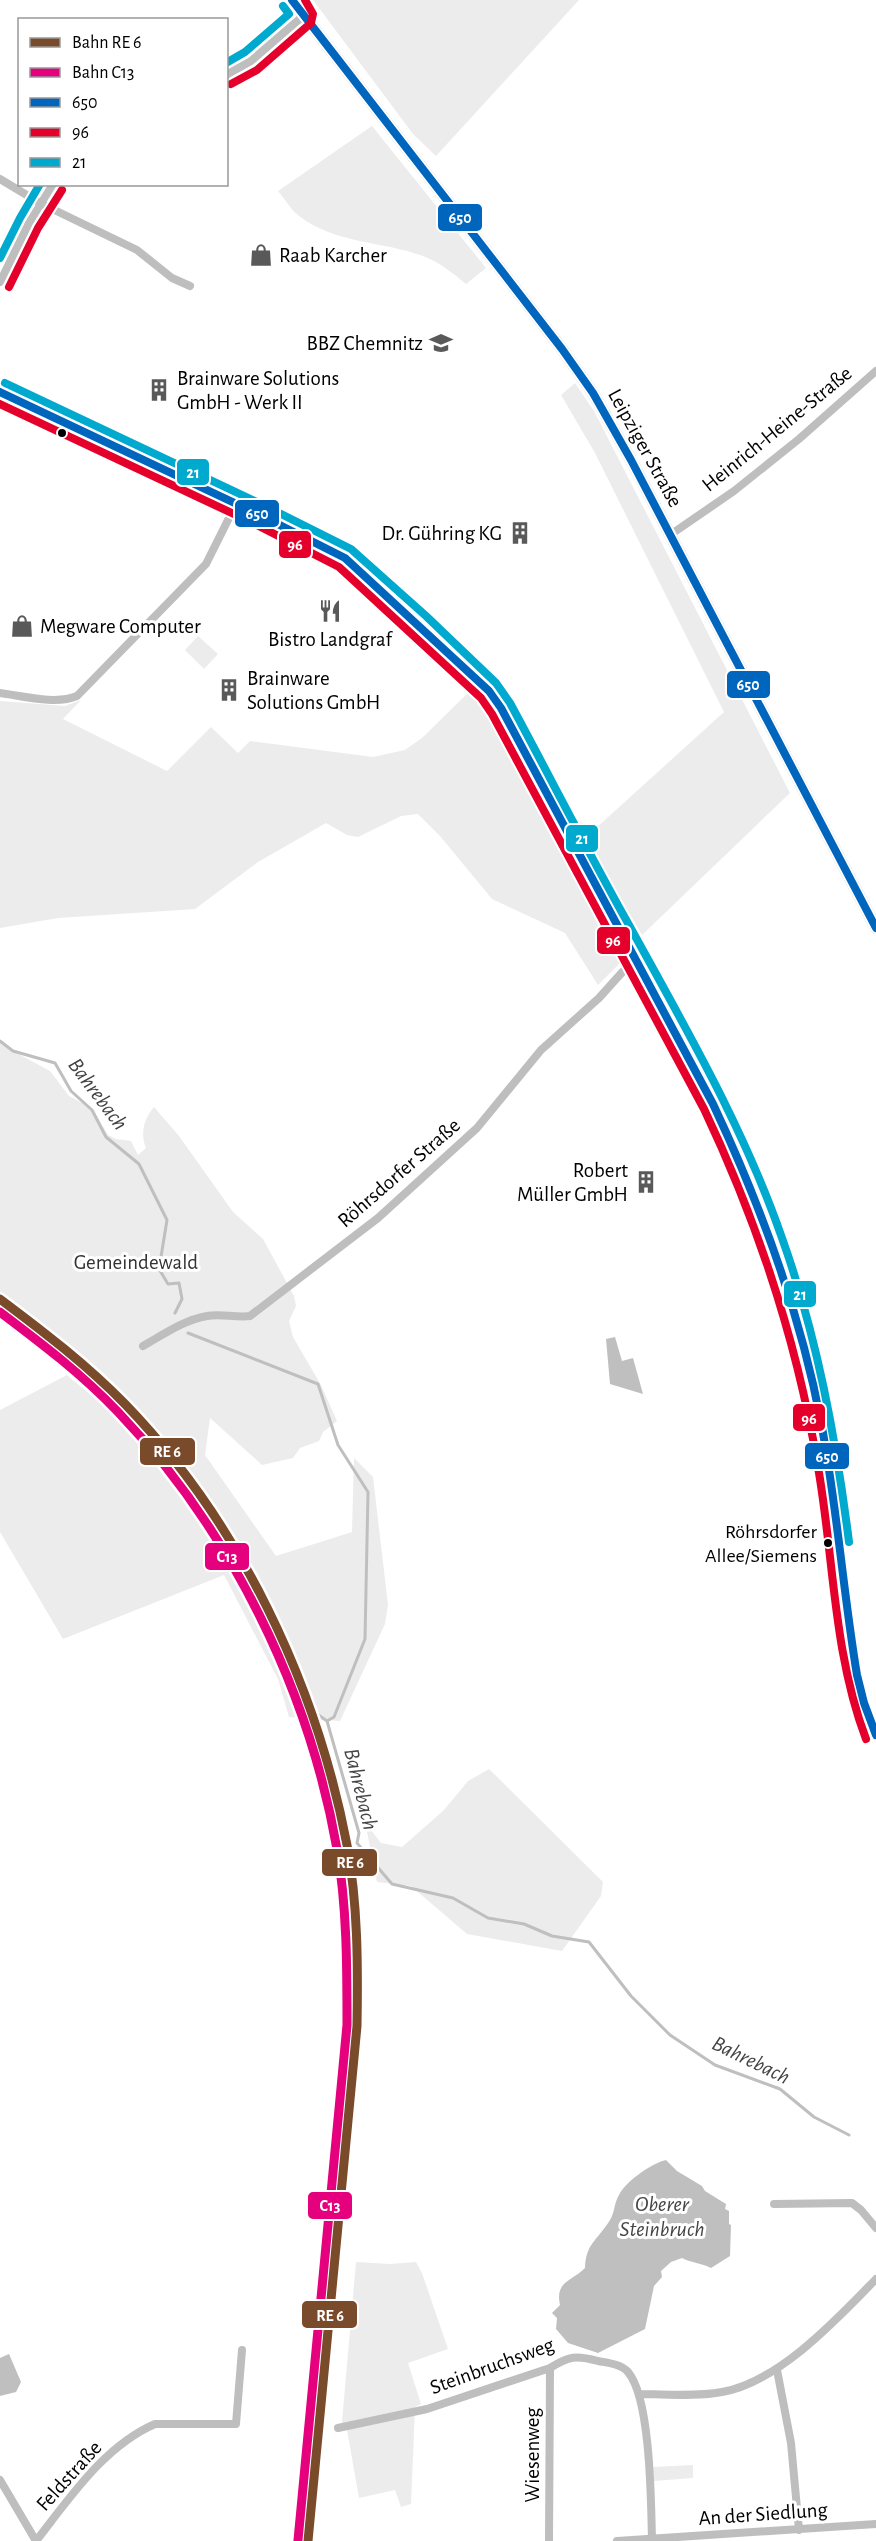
<svg xmlns="http://www.w3.org/2000/svg" width="876" height="2541" viewBox="0 0 876 2541" font-family="'Alegreya Sans',sans-serif">
  <rect width="100%" height="100%" fill="#fff"/>
  <path fill="#ececec" d="M313,0H579L436,156L413,134Z
    M372,126L486,268L466,284C453,273 439,262 423,256C382,241 336,244 299,216C291,210 285,199 278,191Z
    M575,383L594,411L790,793L642,935L585,838L724,712L595,453L561,395Z
    M198,636L218,654L204,669L185,650Z
    M474,687L493,709L625,958L598,985L565,933L492,899L440,836L418,814L401,816L358,837L347,835L326,823L258,862L195,909L58,918L0,928V701L65,706L81,700L63,719L167,771L211,727L238,753L250,741L373,757L405,750L422,738Z
    M0,1041L13,1051L50,1071L69,1096L92,1108L108,1135L116,1139L131,1141L138,1155L146,1148C140,1134 144,1118 154,1107L179,1136L233,1212L263,1239L294,1296L296,1306L289,1321L293,1337L321,1385L337,1421L323,1432L319,1441L300,1448L293,1458L262,1465L210,1418L205,1455L276,1556L352,1532L354,1458L373,1477L388,1605L385,1624L340,1721L289,1717L278,1679L224,1575L63,1639L0,1532V1410L67,1375L130,1428L167,1475L185,1465C170,1446 154,1426 138,1408C98,1364 49,1327 0,1294Z
    M489,1769L603,1882L601,1896L562,1951L467,1934L411,1886L377,1882L365,1822L381,1843L402,1847L444,1810L468,1781Z
    M356,2262L390,2264L416,2262L422,2273L448,2349L408,2363L421,2404L415,2407L411,2504L401,2507L395,2490L359,2498L347,2430L342,2422Z
    M693,2465V2478L654,2481L653,2467Z"/>
  <path fill="#bfbfbf" d="M615,1337L622,1361L633,1358L643,1394L610,1384L606,1339Z
    M666,2160L677,2171L702,2186L705,2191L726,2204L725,2209L729,2211V2224L731,2225L730,2256L711,2268C701,2263 692,2263 682,2258L671,2262L661,2271L662,2277L654,2286L645,2329L598,2353L568,2343L556,2329L557,2318L552,2313L560,2305C555,2281 571,2282 585,2268C586,2243 597,2241 610,2220C615,2212 614,2203 619,2195C626,2181 652,2163 666,2160Z
    M9,2354L21,2382L16,2392L0,2396V2358Z"/>
  <g fill="none" stroke-linecap="round" stroke-linejoin="round">
    <path stroke="#bfbfbf" stroke-width="3" d="M0,1041L13,1051L55,1063L71,1091L92,1110L106,1137L139,1164L167,1220L159,1269L168,1284L179,1283L182,1299L175,1313
      M188,1333L318,1384L338,1445L368,1492L365,1639L334,1717L327,1721L359,1833L357,1843L392,1884L453,1898L488,1918L524,1924L552,1936L589,1942L631,1996L670,2035L715,2065L780,2089L814,2117L849,2135
      M317,1714L327,1721
      M308,1730L313,1750"/>
    <path stroke="#bebebe" stroke-width="8" d="M226,75L251,61L303,16
      M0,179L40,203L137,250L172,278L190,286
      M0,282L29,223L53,184
      M0,392L182,480L258,514L345,558L419,624L489,691L501,708L713,1104C770,1219 809,1341 829,1467C840,1536 845,1606 857,1675L864,1703L876,1735
      M670,535L734,491L799,439L876,371
      M0,693C23,696 56,705 77,696L206,564L236,504
      M143,1346C164,1334 184,1320 207,1316C220,1313 236,1318 250,1316L378,1218L477,1128L541,1050L599,998L635,958
      M774,2204L852,2203L861,2210L876,2228
      M777,2370L791,2443L799,2530
      M639,2394C666,2394 696,2397 722,2392C779,2382 837,2319 876,2279
      M338,2428L427,2409L550,2368C569,2356 576,2355 598,2361C608,2363 621,2364 628,2372C651,2399 651,2504 652,2541
      M0,2480L36,2541C69,2499 104,2446 155,2424H236L242,2350
      M549,2541L550,2368
      M617,2541L876,2524"/>
    <path stroke="#b8b8b8" stroke-width="12" d="M292,0L562,349L593,393L631,460L876,928"/>
    <g stroke="#fff" stroke-width="12">
      <path id="bus-1" d="M292,0L562,349L593,393L631,460L876,928
        M0,392L258,514L345,558L489,691L501,708L713,1104C761,1206 800,1311 821,1422C837,1506 843,1591 857,1675L864,1703L876,1735"/>
    </g>
    <g stroke="#fff" stroke-width="12">
      <path id="bus-2" d="M231,84L257,70L311,23L313,14L305,0
        M9,287L38,228L62,190
        M0,404L253,523L339,567L481,698L492,714L704,1109C758,1223 797,1341 818,1467C834,1558 833,1652 866,1739"/>
    </g>
    <g stroke="#fff" stroke-width="12">
      <path id="bus-3" d="M226,63L245,52L289,14L283,6
        M0,258L20,218L40,184
        M5,383L263,505L351,549L426,616L496,683L510,703C550,777 588,852 629,925C685,1027 744,1128 782,1238C817,1336 836,1439 849,1542"/>
    </g>
    <use href="#bus-1" stroke="#0065bd" stroke-width="8"/>
    <use href="#bus-2" stroke="#e4002b" stroke-width="8"/>
    <use href="#bus-3" stroke="#00a9ce" stroke-width="8"/>
    <g stroke="#fff" stroke-width="14">
      <path id="rail-1" d="M0,1299C44,1332 87,1365 125,1404C240,1523 316,1683 347,1845C358,1904 358,1966 357,2026L308,2541"/>
    </g>
    <g stroke="#fff" stroke-width="14">
      <path id="rail-2" d="M0,1312C41,1343 82,1374 118,1412C230,1529 309,1689 337,1849C347,1907 347,1967 347,2025L298,2540"/>
    </g>
    <use href="#rail-1" stroke="#7a4b2a" stroke-width="9"/>
    <use href="#rail-2" stroke="#e5007d" stroke-width="9"/>
  </g>
  <defs>
    <g id="shop-bare" transform="scale(1.8)"><path d="M-5-2.5h2.3a2.7 3.5 0 0 1 5.4 0H5L5.5 6h-11ZM-1.5-2.5h3a1.5 2.3 0 0 0-3 0Z" fill="#595959" stroke="#fff" stroke-width="2.5" paint-order="stroke"/></g>
    <g id="school-bare" transform="scale(1.8)"><path d="M0-5L7-2L0 1L-7-2ZM-4 1L0 2.5L4 1V4Q0 6-4 4Z" fill="#595959" stroke="#fff" stroke-width="2.5" paint-order="stroke"/></g>
    <g id="building-bare" transform="scale(1.8)"><path d="M-4-6H4V6H1V3H-1V6H-4ZM-2.5-4.3h1.7v1.8h-1.7ZM.8-4.3h1.7v1.8H.8ZM-2.5-1h1.7V.8h-1.7ZM.8-1h1.7V.8H.8Z" fill="#595959" stroke="#fff" stroke-width="2.5" paint-order="stroke"/></g>
    <g id="restaurant-bare" transform="scale(1.8)"><path d="M-5-6h1v4h1v-4h1v4h1v-4h1v5L-1.5 .5V6h-2V.5L-5-1ZM5-6V6H3V1.5H1.5Q1.5-4 5-6Z" fill="#595959" stroke="#fff" stroke-width="2.5" paint-order="stroke"/></g>
  </defs>
  <g fill-rule="evenodd">
    <use href="#shop-bare" x="261" y="255"/>
    <use href="#school-bare" x="441" y="343"/>
    <use href="#building-bare" x="159" y="390"/>
    <use href="#building-bare" x="520" y="533"/>
    <use href="#restaurant-bare" x="330" y="611"/>
    <use href="#shop-bare" x="22" y="626"/>
    <use href="#building-bare" x="229" y="690"/>
    <use href="#building-bare" x="646" y="1182"/>
  </g>
  <g fill="#000" stroke="#fff" stroke-width="2">
    <circle cx="62" cy="433" r="5"/>
    <circle cx="828" cy="1543" r="5"/>
  </g>
  <g text-anchor="middle" dominant-baseline="central" stroke-width="6" stroke-linejoin="round" paint-order="stroke">
    <g font-size="20" fill="#000" stroke="#fff" text-anchor="end">
      <text x="817" y="1532">Röhrsdorfer<tspan x="817" dy="24">Allee/Siemens</tspan></text>
    </g>
    <g font-size="21" fill="#000" stroke="#fff" text-anchor="start">
      <text x="279" y="255">Raab Karcher</text>
      <text x="423" y="343" text-anchor="end">BBZ Chemnitz</text>
      <text x="177" y="378">Brainware Solutions<tspan x="177" dy="24">GmbH - Werk II</tspan></text>
      <text x="502" y="533" text-anchor="end">Dr. Gühring KG</text>
      <text x="40" y="626">Megware Computer</text>
      <text x="330" y="639" text-anchor="middle">Bistro Landgraf</text>
      <text x="247" y="678">Brainware<tspan x="247" dy="24">Solutions GmbH</tspan></text>
      <text x="628" y="1170" text-anchor="end">Robert<tspan x="628" dy="24">Müller GmbH</tspan></text>
    </g>
    <g font-size="21" fill="#000" stroke="#fff">
      <text transform="translate(777 429) rotate(-39)">Heinrich-Heine-Straße</text>
      <text transform="translate(645 448) rotate(61)">Leipziger Straße</text>
      <text transform="translate(399 1173) rotate(-41)">Röhrsdorfer Straße</text>
      <text transform="translate(492 2366) rotate(-20)">Steinbruchsweg</text>
      <text transform="translate(532 2455) rotate(-90)">Wiesenweg</text>
      <text transform="translate(69 2476) rotate(-48)">Feldstraße</text>
      <text transform="translate(763 2514) rotate(-4)">An der Siedlung</text>
    </g>
    <g font-size="21" fill="#333" stroke="#fff">
      <text x="136" y="1262">Gemeindewald</text>
    </g>
    <g font-size="22" font-style="italic" fill="#444" stroke="#fff">
      <text transform="translate(98 1094) rotate(53)">Bahrebach</text>
      <text transform="translate(361 1789) rotate(76)">Bahrebach</text>
      <text transform="translate(751 2060) rotate(26)">Bahrebach</text>
      <text x="662" y="2204">Oberer<tspan x="662" dy="25">Steinbruch</tspan></text>
    </g>
  </g>
  <g stroke="#fff" stroke-width="2">
    <rect x="437" y="203" width="46" height="29" rx="6" fill="#0065bd"/>
    <rect x="176" y="458" width="34" height="28" rx="6" fill="#00a9ce"/>
    <rect x="234" y="499" width="46" height="29" rx="6" fill="#0065bd"/>
    <rect x="278" y="530" width="34" height="29" rx="6" fill="#e4002b"/>
    <rect x="726" y="670" width="45" height="29" rx="6" fill="#0065bd"/>
    <rect x="565" y="824" width="34" height="29" rx="6" fill="#00a9ce"/>
    <rect x="596" y="926" width="35" height="29" rx="6" fill="#e4002b"/>
    <rect x="783" y="1280" width="34" height="28" rx="6" fill="#00a9ce"/>
    <rect x="792" y="1403" width="34" height="29" rx="6" fill="#e4002b"/>
    <rect x="139" y="1437" width="57" height="29" rx="6" fill="#7a4b2a"/>
    <rect x="804" y="1442" width="46" height="28" rx="6" fill="#0065bd"/>
    <rect x="204" y="1542" width="46" height="29" rx="6" fill="#e5007d"/>
    <rect x="321" y="1848" width="57" height="29" rx="6" fill="#7a4b2a"/>
    <rect x="307" y="2191" width="46" height="29" rx="6" fill="#e5007d"/>
    <rect x="301" y="2300" width="57" height="29" rx="6" fill="#7a4b2a"/>
  </g>
  <g font-size="16" text-anchor="middle" font-weight="bold" fill="#fff">
    <text x="460" y="223">650</text>
    <text x="193" y="478">21</text>
    <text x="257" y="519">650</text>
    <text x="295" y="550">96</text>
    <text x="748" y="690">650</text>
    <text x="582" y="844">21</text>
    <text x="613" y="946">96</text>
    <text x="800" y="1300">21</text>
    <text x="809" y="1424">96</text>
    <text x="167" y="1457">RE 6</text>
    <text x="827" y="1462">650</text>
    <text x="227" y="1562">C13</text>
    <text x="350" y="1868">RE 6</text>
    <text x="330" y="2211">C13</text>
    <text x="330" y="2321">RE 6</text>
  </g>
  <rect x="18" y="18" width="210" height="168" fill="#ffffff" stroke="#999999" stroke-width="1.5"/>
  <rect x="30" y="38" width="30" height="9" fill="#7a4b2a" stroke="#999999" stroke-width="1.5"/>
  <text x="72" y="48" font-size="18" fill="#000000">Bahn RE 6</text>
  <rect x="30" y="68" width="30" height="9" fill="#e5007d" stroke="#999999" stroke-width="1.5"/>
  <text x="72" y="78" font-size="18" fill="#000000">Bahn C13</text>
  <rect x="30" y="98" width="30" height="9" fill="#0065bd" stroke="#999999" stroke-width="1.5"/>
  <text x="72" y="108" font-size="18" fill="#000000">650</text>
  <rect x="30" y="128" width="30" height="9" fill="#e4002b" stroke="#999999" stroke-width="1.5"/>
  <text x="72" y="138" font-size="18" fill="#000000">96</text>
  <rect x="30" y="158" width="30" height="9" fill="#00a9ce" stroke="#999999" stroke-width="1.5"/>
  <text x="72" y="168" font-size="18" fill="#000000">21</text>
</svg>
